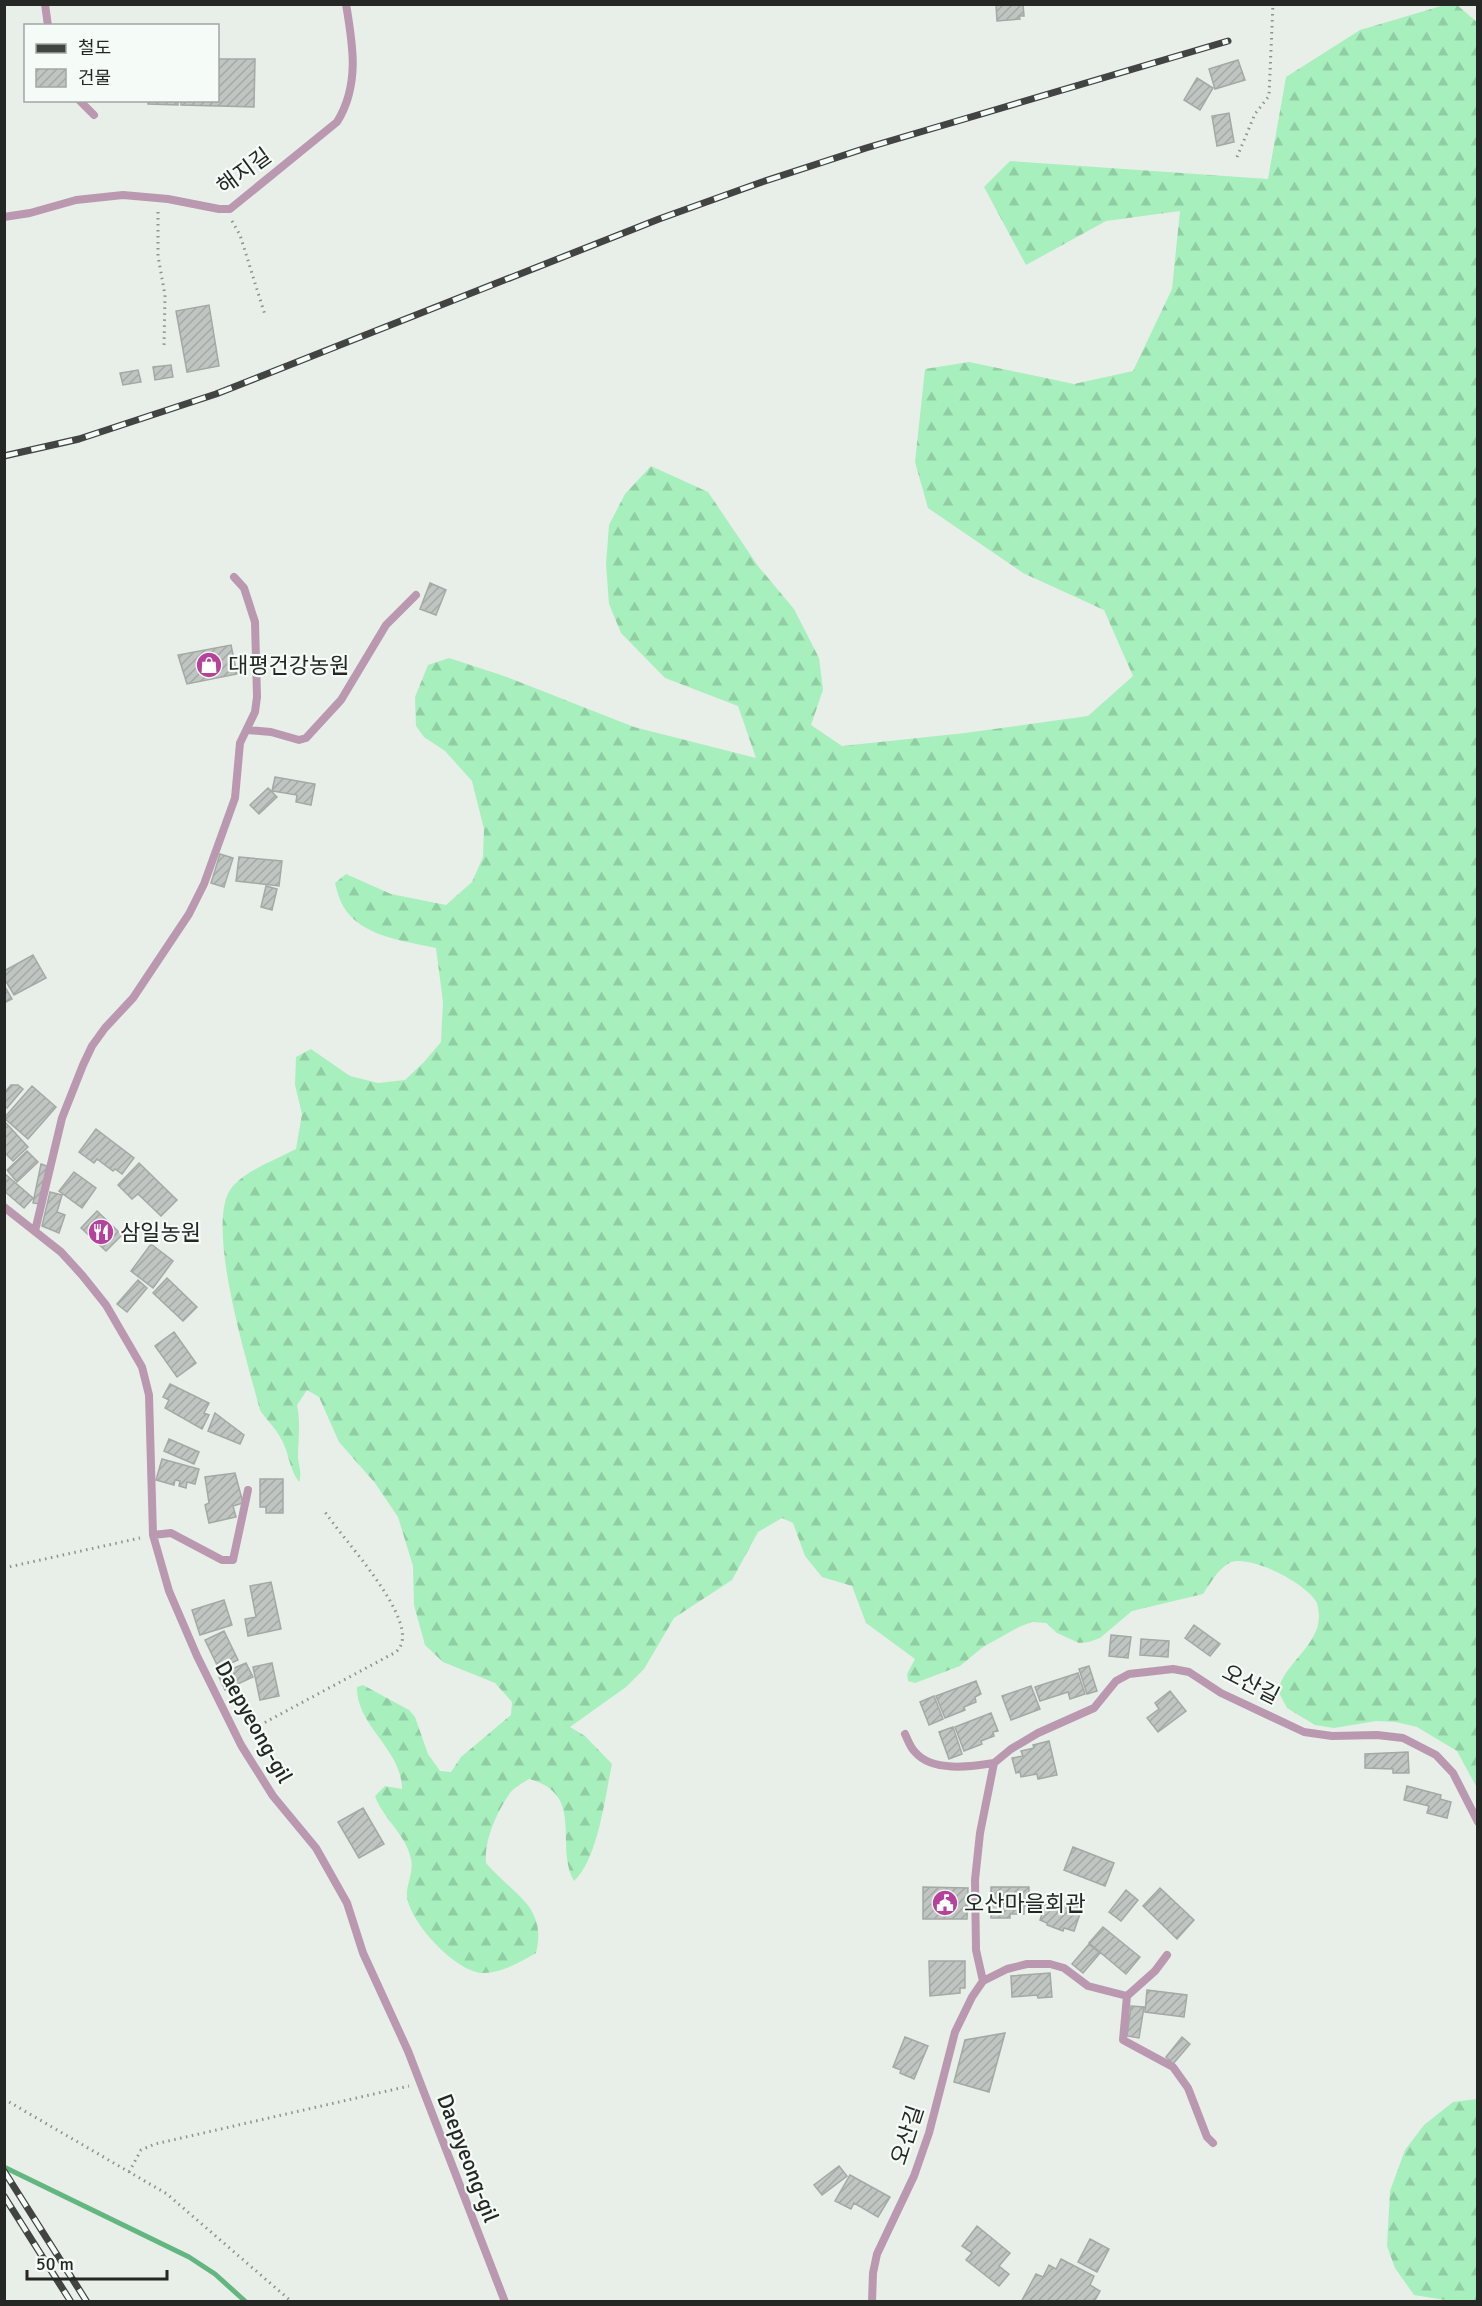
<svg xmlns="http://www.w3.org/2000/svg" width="1482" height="2306" viewBox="0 0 1482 2306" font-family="Signika,'Noto Sans KR',sans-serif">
  <defs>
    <pattern id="forest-firs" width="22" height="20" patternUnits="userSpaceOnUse" patternTransform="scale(1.5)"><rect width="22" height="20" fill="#a7efbd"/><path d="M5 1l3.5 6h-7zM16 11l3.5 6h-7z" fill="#90cda2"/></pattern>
    <pattern id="building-hatch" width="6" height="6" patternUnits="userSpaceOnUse" patternTransform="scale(1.5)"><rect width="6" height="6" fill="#bfc5c0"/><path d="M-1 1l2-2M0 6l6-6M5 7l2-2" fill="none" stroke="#a4a9a5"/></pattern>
  </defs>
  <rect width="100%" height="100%" fill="#e8efe9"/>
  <path fill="url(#forest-firs)" d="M1448,4L1457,5L1478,23L1477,1788L1457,1751L1417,1727L1396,1722L1376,1721L1334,1728L1315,1725L1287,1708L1278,1691C1284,1663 1318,1647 1319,1617C1319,1613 1318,1606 1317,1603C1308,1584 1249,1553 1229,1563C1218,1569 1210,1584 1203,1594L1132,1611L1100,1638L1089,1642L1079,1643L1057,1633L1046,1623L1032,1622L1019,1627L983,1647L960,1666L915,1683L908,1681L907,1674L915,1659L866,1623L852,1586L822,1577L805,1556L793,1523L782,1518L758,1532L732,1580L674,1618L644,1669L626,1687L570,1727L585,1736L612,1764C605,1797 598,1859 574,1881C554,1845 586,1794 529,1779C523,1783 515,1787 510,1793C497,1812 484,1840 486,1863C512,1894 548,1906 536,1953C520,1962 504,1972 485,1973C458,1975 409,1922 407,1896C406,1885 414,1872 411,1859C406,1834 383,1819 375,1796L385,1786L402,1789C402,1749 356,1726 357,1687L363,1685L409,1710L415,1717L428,1754L440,1771L451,1772L461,1757L511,1715L512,1702L495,1683L443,1662L425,1645L414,1605L413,1566L398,1517L375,1483L339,1442L319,1397L307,1390L297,1405C301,1423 298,1440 298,1458C299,1467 302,1473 299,1482C289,1469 289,1451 280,1437C275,1427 266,1420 260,1410C249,1367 202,1219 233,1186C249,1169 275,1160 296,1149L302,1114L295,1085L296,1057L311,1049L350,1076L378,1083L405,1080L424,1062L441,1042L443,1002L436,948C405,941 361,937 343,906C339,899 337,891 335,883L346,874L391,894L446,905L472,882L483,857L484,829L472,781L445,751L424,737L416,726L415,697L428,665L449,658L504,676L634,727L756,758L738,706L665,678L621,633L609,604L606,564L609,525L625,494L651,466L708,492L758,566L794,609L819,658L823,690L811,725L842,746L965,733L1088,716L1133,676L1104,610L1023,573L928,508L915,462L925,369L969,362L1074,384L1133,371L1172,289L1180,211L1106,221L1026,265L984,187L1010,161L1268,179L1286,77L1360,30Z
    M1477,2099V2300H1445L1414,2295L1395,2268L1387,2246L1390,2191L1405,2150L1424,2125L1453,2102Z"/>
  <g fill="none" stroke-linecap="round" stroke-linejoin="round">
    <path stroke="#64b680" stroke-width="5" d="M4,2167L189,2257L215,2274L246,2302"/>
  </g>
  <path fill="url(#building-hatch)" stroke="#a3a9a4" stroke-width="1.5" d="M996,4H1023L1024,16H1019L1020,19L997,21Z
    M218,59H255L254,107L181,105V100H218Z
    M1238,60L1245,80L1215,89L1209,69Z
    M1197,78L1213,88L1200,110L1184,100Z
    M148,100H178V105L148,104Z
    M1229,113L1234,142L1217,146L1212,116Z
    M209,305L219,366L187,372L176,311Z
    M171,365L173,377L155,380L153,367Z
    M138,370L141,382L123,385L120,373Z
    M430,583L446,590L436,615L420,609Z
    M231,645L237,674L187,684L178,655Z
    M275,777L315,784L311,805L296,802L297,795L272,791Z
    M268,788L277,797L259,814L250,805Z
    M220,854L233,858L224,887L211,883Z
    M239,857L282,861L279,886L236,881Z
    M266,886L277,889L272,910L261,907Z
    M33,955L46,978L14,995L4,978V971Z
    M4,985L12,999L4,1003Z
    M11,1085H18L23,1089L7,1108L4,1106V1093Z
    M32,1086L56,1107L28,1139L4,1118Z
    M5,1122L28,1147L13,1161L4,1152Z
    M96,1129L134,1158L122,1174L115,1169L113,1171L97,1159L94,1163L79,1152Z
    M27,1151L38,1162L17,1182L7,1170Z
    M139,1163L177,1200L161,1216L138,1194L132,1199L118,1185Z
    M41,1164L47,1166L39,1204L33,1203Z
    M74,1172L96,1188L82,1208L59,1191Z
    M4,1173L33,1198L24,1208L4,1191Z
    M50,1192L62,1195L57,1212L65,1215L59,1233L42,1226Z
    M97,1211L122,1235L106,1251L81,1228Z
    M151,1244L173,1261L153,1288L131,1271Z
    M167,1278L197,1307L183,1321L153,1293Z
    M138,1280L147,1288L127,1312L117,1304Z
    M174,1332L196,1363L177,1377L155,1346Z
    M170,1384L209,1403L204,1413L209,1415L202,1429L165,1408L169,1400L163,1397Z
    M215,1413L244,1435L240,1444L208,1431Z
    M169,1439L199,1452L194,1464L164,1451Z
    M162,1459L199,1469L195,1484L187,1482L186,1488L179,1486L180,1481L175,1480L174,1485L156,1480Z
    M235,1473L243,1503L233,1506L236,1517L209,1523L205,1505L209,1503L205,1477Z
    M260,1479H283V1513H266V1507H260Z
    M271,1582L281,1629L248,1636L245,1619L256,1617L250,1586Z
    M224,1600L232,1625L200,1635L192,1610Z
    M1194,1625L1220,1644L1210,1656L1185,1638Z
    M224,1631L238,1660L219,1669L205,1640Z
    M1111,1635L1131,1637L1128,1658L1109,1656Z
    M1141,1639L1169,1641L1168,1657L1140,1655Z
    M246,1663L253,1677L225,1690L218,1675Z
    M272,1663L279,1696L260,1700L253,1667Z
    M1089,1666L1097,1691L1087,1694L1079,1669Z
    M1078,1673L1085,1694L1070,1699L1068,1692L1040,1701L1035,1687Z
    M976,1681L981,1694L975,1697L976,1702L964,1707L965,1710L945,1718L936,1696Z
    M1031,1686L1040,1709L1011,1720L1002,1696Z
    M1170,1691L1186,1711L1158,1732L1147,1718L1159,1709L1155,1703Z
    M934,1696L943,1719L929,1725L920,1702Z
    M991,1713L998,1731L993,1732L994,1736L981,1741L982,1744L964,1751L955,1727Z
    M953,1727L962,1754L949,1759L939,1732Z
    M1049,1741L1057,1775L1038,1779L1037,1774L1021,1777L1020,1772L1016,1773L1012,1758L1023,1756L1021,1751L1034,1748L1033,1745Z
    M1408,1752L1409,1773H1393V1769L1365,1768V1754Z
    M1407,1786L1441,1795L1440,1799L1451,1802L1447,1818L1427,1813L1429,1806L1404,1800Z
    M363,1808L384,1844L359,1858L338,1822Z
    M1073,1847L1114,1863L1105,1886L1064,1870Z
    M923,1887L968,1888L967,1919H923Z
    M991,1887H1029V1906H1024V1914H1010V1918H991Z
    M1160,1888L1194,1920L1177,1939L1143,1906Z
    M1126,1890L1138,1900L1121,1921L1109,1912Z
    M1048,1896L1082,1908L1074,1931L1064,1928L1063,1931L1047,1925V1923L1040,1920Z
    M1103,1927L1140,1957L1126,1974L1089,1943Z
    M1089,1944L1100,1953L1083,1973L1072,1964Z
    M929,1961H965V1988H960V1993L930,1996Z
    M1050,1973L1052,1997L1038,1998L1037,1995L1012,1997L1011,1976Z
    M1147,1990L1187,1995L1184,2017L1145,2012Z
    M1131,2006L1144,2007L1139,2038L1127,2036Z
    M1005,2033L989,2092L954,2082L965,2040Z
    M905,2037L928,2046L914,2079L900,2073L901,2070L893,2067Z
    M1182,2037L1190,2044L1173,2064L1166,2057Z
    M839,2166L847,2176L822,2195L814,2185Z
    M850,2175L890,2197L878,2217L854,2203L851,2209L835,2201Z
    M977,2226L1010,2253L999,2266L1009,2274L999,2286L966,2260L972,2253L962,2246Z
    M1090,2239L1109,2249L1097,2272L1078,2262Z
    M1061,2259L1094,2276L1090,2285L1100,2291L1094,2302H1021L1036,2274L1043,2277L1049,2265L1056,2269Z"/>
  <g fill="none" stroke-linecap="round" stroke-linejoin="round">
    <path stroke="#8e928e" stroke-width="3" stroke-dasharray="1.5 4.5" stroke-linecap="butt" d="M1237,157L1255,114L1269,96L1273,4
      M158,212V256L165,295L164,346
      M232,221L240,235L265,315
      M4,1568L140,1538
      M249,1731L396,1652C427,1625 338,1535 324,1510
      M4,2099L167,2194L292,2302
      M129,2172L141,2150L155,2144L409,2086"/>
    <path stroke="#ba98af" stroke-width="8" d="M45,4L48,26
      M79,100L94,115
      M4,217L30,213L76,200L123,195L168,199L219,209H230L337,122C360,85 353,45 346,4
      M247,730L271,732L299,740L306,738L341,700L386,625L416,595
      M4,1207L61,1252L82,1275L106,1305L142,1367L149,1395L153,1535L169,1591L197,1656L241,1745L273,1796L316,1848L347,1903L363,1953L408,2051L505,2302
      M35,1231L62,1118L83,1065L92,1046L105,1028L133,998L189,914L204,884L235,798L240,743L255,712L257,697L255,622L244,588L234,577
      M153,1535L171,1533L222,1560H233L248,1490
      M905,1734C908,1740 910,1747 915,1752C932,1772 970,1767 994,1763
      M983,1981L976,1950L975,1880L980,1833L994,1763L1011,1749L1038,1733L1094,1708L1116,1681L1129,1674L1173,1669L1189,1672L1221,1693L1304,1732L1332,1736L1377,1735L1403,1738L1436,1755L1453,1773L1478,1822
      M1127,1996L1155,1971L1167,1955
      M872,2302L873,2273L877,2254L914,2176L929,2133L955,2032L972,1997L983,1981L1007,1969L1027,1964H1050L1064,1968L1088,1986L1127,1996L1123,2040L1173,2067L1188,2088L1207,2137L1213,2143"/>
    <g stroke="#424442" stroke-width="7">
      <path id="rail" d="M4,456L79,439L216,394L659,219L762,182L866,148L1228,41
        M4,2171L87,2302
        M4,2196L71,2302"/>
    </g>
    <use href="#rail" stroke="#f5fcf7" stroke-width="4.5" stroke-dasharray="14" stroke-linecap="butt"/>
  </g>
  <defs>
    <g id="shop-disc" transform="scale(1.35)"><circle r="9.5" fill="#b5429b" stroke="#f5fcf7"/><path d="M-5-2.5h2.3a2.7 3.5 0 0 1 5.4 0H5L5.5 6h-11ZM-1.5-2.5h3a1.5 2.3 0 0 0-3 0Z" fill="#fff"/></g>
    <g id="restaurant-disc" transform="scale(1.35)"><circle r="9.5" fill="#b5429b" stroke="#f5fcf7"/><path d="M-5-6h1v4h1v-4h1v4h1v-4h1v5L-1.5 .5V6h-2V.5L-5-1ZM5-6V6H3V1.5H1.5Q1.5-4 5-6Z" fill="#fff"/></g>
    <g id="civic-disc" transform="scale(1.35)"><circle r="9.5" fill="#b5429b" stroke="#f5fcf7"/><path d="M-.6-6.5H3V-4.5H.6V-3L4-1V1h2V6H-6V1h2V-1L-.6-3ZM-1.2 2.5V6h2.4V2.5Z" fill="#fff"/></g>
  </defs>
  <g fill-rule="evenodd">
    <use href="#shop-disc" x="209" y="665"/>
    <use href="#restaurant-disc" x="101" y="1232"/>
    <use href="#civic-disc" x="945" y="1903"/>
  </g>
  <g text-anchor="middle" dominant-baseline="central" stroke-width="4.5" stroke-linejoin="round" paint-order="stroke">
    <g font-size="22" fill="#252725" stroke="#f5fcf7">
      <text transform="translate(244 171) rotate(-36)">해지길</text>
      <text transform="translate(1251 1684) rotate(27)">오산길</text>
      <text transform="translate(254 1722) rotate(61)">Daepyeong-gil</text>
      <text transform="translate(907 2135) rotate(-72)">오산길</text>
      <text transform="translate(468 2158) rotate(69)">Daepyeong-gil</text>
    </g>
    <g font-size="22" fill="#252725" stroke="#f5fcf7" text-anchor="start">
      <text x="228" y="665">대평건강농원</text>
      <text x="120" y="1232">삼일농원</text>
      <text x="964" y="1903">오산마을회관</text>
    </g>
  </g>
  <rect width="1482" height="2306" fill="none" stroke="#252725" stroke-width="12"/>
  <rect x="24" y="24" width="195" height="78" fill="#f5fcf7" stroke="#a2a7a3" stroke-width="1.5"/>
  <rect x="36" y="44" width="30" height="9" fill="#424442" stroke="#a2a7a3" stroke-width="1.5"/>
  <text x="78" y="54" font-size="18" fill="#252725">철도</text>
  <rect x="36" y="69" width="30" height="18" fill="url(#building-hatch)" stroke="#a2a7a3" stroke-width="1.5"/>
  <text x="78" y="84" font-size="18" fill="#252725">건물</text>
  <path d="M27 2270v9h140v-9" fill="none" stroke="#252725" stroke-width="3"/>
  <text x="36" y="2270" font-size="18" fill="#252725" stroke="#f5fcf7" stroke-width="4.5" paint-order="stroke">50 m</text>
</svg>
